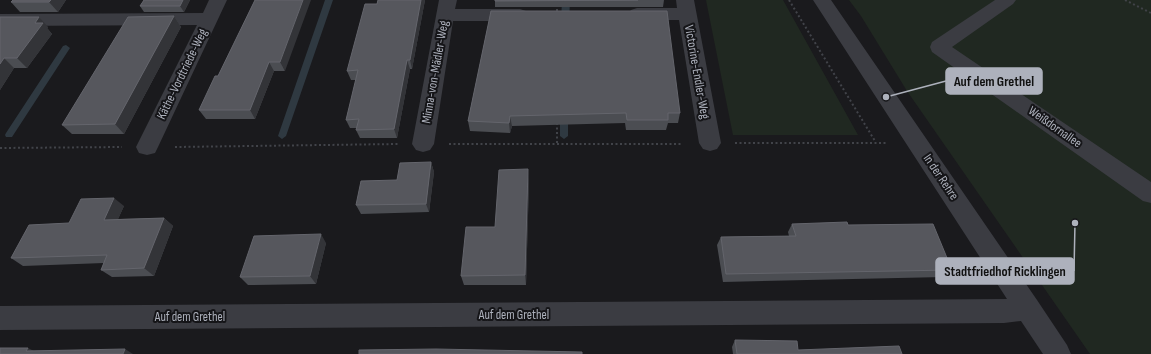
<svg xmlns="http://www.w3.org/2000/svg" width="1151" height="354" viewBox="0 0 1151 354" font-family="'Sofia Sans Condensed',sans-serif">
  <rect width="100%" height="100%" fill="#1a1a1d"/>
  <path fill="#202821" d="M706,0H783L858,135H733Z
    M849,0H1151V354H1090L907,91L861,16Z"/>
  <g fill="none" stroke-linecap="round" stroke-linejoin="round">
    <path fill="#2f3941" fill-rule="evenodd" d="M325,0H333L286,136L282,139L278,136Z
      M562,0H570L569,23L565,26L561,23Z
      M66,45L70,48L12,137H6L5,135L6,133L63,46Z
      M564,110L568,113V136L564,139L560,136V113Z"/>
    <path stroke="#414349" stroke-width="2" stroke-dasharray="2 2.5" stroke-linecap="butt" d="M557,0V14
      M789,0L875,141
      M1125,0L1151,13
      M557,123V144
      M735,143H886
      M449,144H682
      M175,147L398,144
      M0,148L122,147"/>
    <path fill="#3b3c42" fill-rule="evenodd" d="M209,0H227L158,147L155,153L147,155L139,153L136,147L197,25L0,26V14L203,13Z
      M439,0H457L455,9H520L526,11L529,15L526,19L520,21H453L434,144L430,150L423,152L416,150L412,144Z
      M676,0H694L721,143L717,149L710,151L703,149L699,143L679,20H637L631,18L628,14L631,10L637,8H677Z
      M813,0H831L1037,300L1067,345L1071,354H1043L1021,321L1004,323L0,330V306L1007,299Z
      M995,0H1016L1013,4L952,47L1151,182V203L1143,201L932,52L930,47L932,42Z"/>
  </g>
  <path fill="#4b4d52" d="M66,0L58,12H20L11,2Z
    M144,0H190L184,12H144L140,6Z
    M255,0L285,71H274L255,119H206L199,110L218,76Z
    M378,0H425L412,69H410L397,138H360L356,130L357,128H350L346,120L356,80H351L347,71L377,4Z
    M495,0H664L663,7H495Z
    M491,11L680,113L678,123H668L666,130H626L625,123L512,126L510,133L470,131L468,121Z
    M174,16L181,27L124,134H72L62,125Z
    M0,17L48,27L47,28L52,34L27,68H14L0,90Z
    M431,162L434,172L429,212L361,214L356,205L397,180Z
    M529,181L526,285H464L461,276L495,227Z
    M124,206L118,219L164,218L173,226L154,276L112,277L101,270L104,263L23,266L11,258L69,223Z
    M792,224L848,225L952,270L944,277L723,282L717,245L721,237L789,236L788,232Z
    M326,243L316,284L248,285L240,277Z
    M735,340L798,350L902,354H733L732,347Z"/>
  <path fill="#333438" d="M51,0H66L58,12L49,2Z
    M183,0H190L184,12L180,6Z
    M303,0H311L285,71L280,62Z
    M421,0H425L412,69L410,60Z
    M174,16L181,27L124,134L115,124Z
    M39,17L48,27L47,28L52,34L27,68L17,58L35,23Z
    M4,58L14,68L0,90V64Z
    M407,60L410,69L397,138L394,129Z
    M269,62L274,71L255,119L250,110Z
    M510,116L512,126L510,133L509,123Z
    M431,162L434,172L429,212L426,204Z
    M528,169L529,181L526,285L525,275Z
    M114,198L124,206L114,228L104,220Z
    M164,218L173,226L154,276L144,268Z
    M321,234L326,243L316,284L310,276Z
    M28,348L40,354L26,351Z
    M125,349L133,354H123Z"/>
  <path fill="#56575d" stroke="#64656c" d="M13,0H51L49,2H11Z
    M144,0H183L180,6H140Z
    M255,0H303L280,62H269L250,110H199L215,76H218Z
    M378,0H421L410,60H407L394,129L356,130L359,119L346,120L358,70L347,71L365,4H377Z
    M495,0H638L495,1Z
    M491,11H667L680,113H668V120H627L626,113L510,116L509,123L468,121Z
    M174,16L115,124L62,125L128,17Z
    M0,17H39L35,23H43L17,58H4L0,64Z
    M431,162L426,204L356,205L361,181L397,180L400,163Z
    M528,169L525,275L461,276L466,227H495L499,170Z
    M114,198L104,220L164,218L144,268L101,270L107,255L11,258L29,225L69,223L81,199Z
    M847,222L848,225L933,224L952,270L726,274L721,237L796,236L792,224Z
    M321,234L310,276L240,277L254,236Z
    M735,340L797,341L798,350L899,346L902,354H737Z
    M0,348H28L26,351L125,349L123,354H0Z
    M436,349L582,352V354H359V350Z"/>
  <g text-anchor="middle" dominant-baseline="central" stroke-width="4" stroke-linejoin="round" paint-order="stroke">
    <g font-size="13" fill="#adb1bc" stroke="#151518">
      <text transform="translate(435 72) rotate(-80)">Minna-von-Mädler-Weg</text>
      <text transform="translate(697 72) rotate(80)">Victorine-Endler-Weg</text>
      <text transform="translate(182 74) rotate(-64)">Käthe-Vordtriede-Weg</text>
      <text transform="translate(1055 127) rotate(35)">Weißdornallee</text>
      <text transform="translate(941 177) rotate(56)">In der Rehre</text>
      <text x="514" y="315">Auf dem Grethel</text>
      <text x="190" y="317">Auf dem Grethel</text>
    </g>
  </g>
  <path fill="none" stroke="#adb1bc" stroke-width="1.5" d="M886 97L946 81M1075 223L1074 271"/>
  <g fill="#adb1bc" stroke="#151518" stroke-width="1.5">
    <circle cx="886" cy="97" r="4"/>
    <circle cx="1075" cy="223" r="4"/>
  </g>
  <g fill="#adb1bc" stroke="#adb1bc" stroke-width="1.5">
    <rect x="946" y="68" width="96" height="26" rx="4"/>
    <rect x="936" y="258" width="138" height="26" rx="4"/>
  </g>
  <g font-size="14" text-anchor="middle" font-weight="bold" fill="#111">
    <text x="994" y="86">Auf dem Grethel</text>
    <text x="1005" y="276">Stadtfriedhof Ricklingen</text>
  </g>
</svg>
